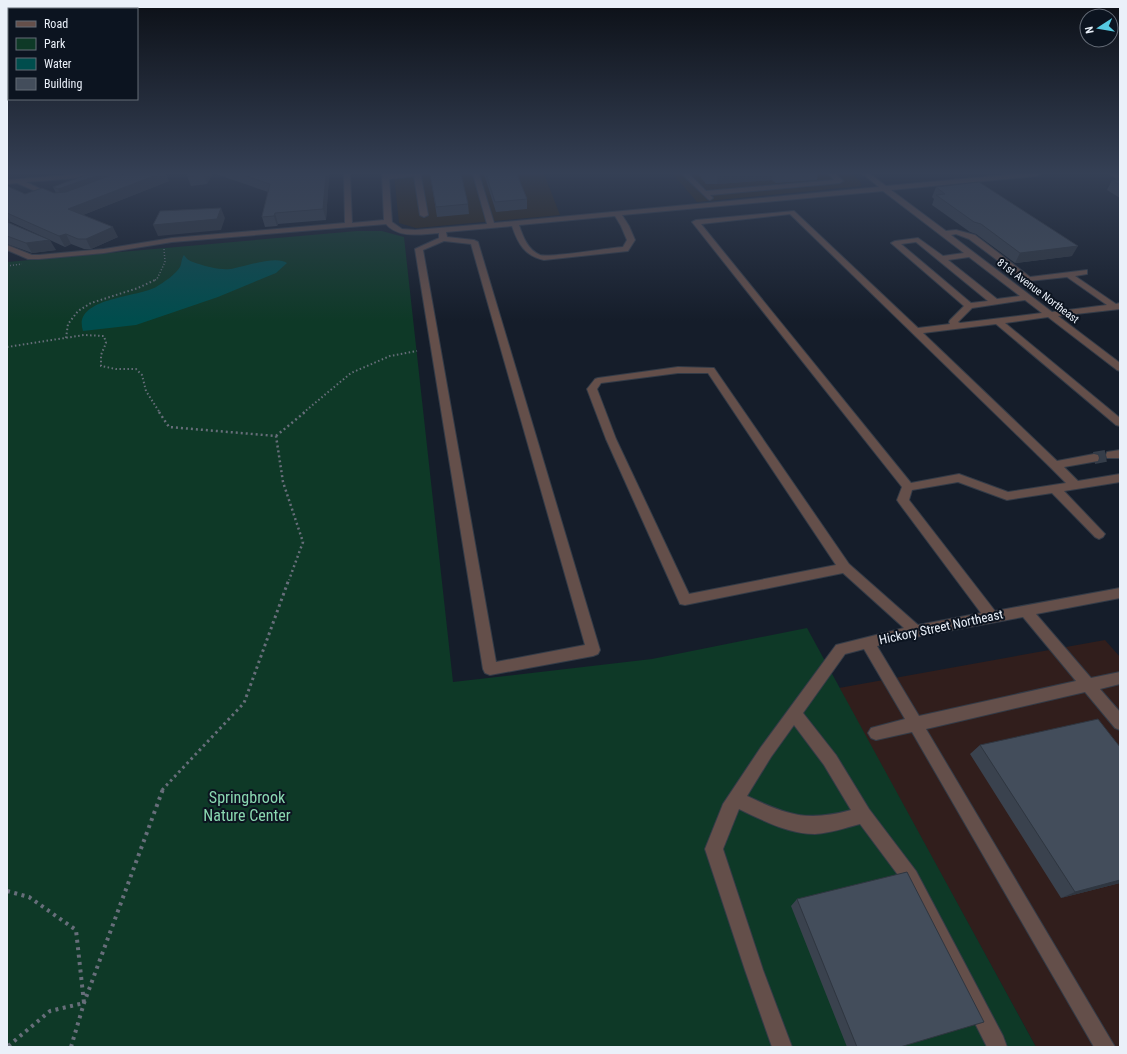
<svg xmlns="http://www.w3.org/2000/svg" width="1127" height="1054" viewBox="0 0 1127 1054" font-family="'Roboto Condensed',sans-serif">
  <rect width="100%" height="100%" fill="#151d2a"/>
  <path fill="#2c2213" d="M394,174H544L560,215L416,228L399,223Z
    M673,174H852L860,181L861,186L697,202Z"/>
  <path fill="#311e1c" d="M1105,640L1120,657V1047H1036L839,688Z"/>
  <path fill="#0e3927" d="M357,231H382L404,237L453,682L652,659L807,628L1036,1047H7V262Z"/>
  <path fill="#004d4d" d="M184,255C188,261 192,262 199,264C208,267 220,270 230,269C243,267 276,255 287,263L276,273L218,297L136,325L83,331C72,298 135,298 156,287C164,282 175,275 180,267C182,263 181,259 184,255Z"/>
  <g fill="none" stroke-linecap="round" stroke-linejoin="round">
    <path stroke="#353d49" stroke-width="12" stroke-dasharray="12 5.5" stroke-linecap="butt" d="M1094,458L1111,455"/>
    <g stroke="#333b47" stroke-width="2">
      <path id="minor" d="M80,174H105L102,176L26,182L53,195L54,196L51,198L17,183L7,184V180Z
        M344,174H350L352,223L384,220L382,174H422L421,176L428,215L424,217L420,215L414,176L389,179L392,222L402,229L415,230L487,224L473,174H479L494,223L879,187L863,174H870L886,186L1017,174H1040L1037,176L891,190L946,231L956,230L975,235L1030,277L1087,270V274L1075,276L1116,304L1120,303V309L1058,316L1120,363V371L1117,370L1048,317L1005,323L1120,418V426L1116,425L996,324L923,333L1057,461L1094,454L1098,455L1099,458L1098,461L1064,467L1078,481L1120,474V482L1064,491L1105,534L1103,537L1099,539L1095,537L1052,493L1007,500L958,482L912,490L909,500L995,611L1120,588V598L1036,614L1091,678L1120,672V684L1100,689L1120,712V730L1115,728L1085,692L926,729L1115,1047H1094L912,732L876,740L871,738L868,733L871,728L905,719L864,649L845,654L803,713L836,755L869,809L916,871L1003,1036L1007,1047H987L904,883L860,824C845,828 830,833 815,834C788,834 762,820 739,809L723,849L763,970L792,1047H772L745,970L705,849L723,804L761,747L836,645L904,628L843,573L685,605L680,604L606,439L587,389L595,379L598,378L678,367L714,368L849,564L918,625L981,613L899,503L897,500L902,487L692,222L696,220L794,211L918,328L950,324L949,322L950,320L964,306L891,243L895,241L918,238L943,256L964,253L883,191L622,215L629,226L635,240L628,251L544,260C525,256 518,244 512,226L446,232L447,237L474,240L478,242L600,650L598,654L593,656L490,675L485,673L483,669L415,249L439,238V233C422,234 398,239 386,224L172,242L104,253L39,259H28L7,250V245L32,255H39L104,249L172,238L345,223ZM790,214L1051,468L1066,483L1008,492L959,474L911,483L701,224ZM615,216L621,226L627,240L623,247C609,248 549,258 540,255C528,250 523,237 519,225ZM956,234L969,239L1021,278L1018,280L1019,282L1067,277L1107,305L1052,312L951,235ZM444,241L471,244L585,645L496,662L423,250ZM916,242L988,301L971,303L901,244ZM969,257L1020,296L997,299L948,260ZM1025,300L1042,313L960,323L958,322L972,308ZM678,373H708L836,565L689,594L616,439L597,389L601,383ZM1023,617L1076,681L919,716L877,646L916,637ZM794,725L824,765L851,810C807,822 787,815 747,796L771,757Z
        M682,174H689L706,191L834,180L829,174H836L843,181L840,183L710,195L713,198L710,200L708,199Z
        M1110,174L1120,175V180L1111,175Z
        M1120,450V458H1107L1106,455L1107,452Z"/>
    </g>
    <path stroke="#676e7a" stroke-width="1.5" stroke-dasharray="1 2" stroke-linecap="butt" d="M7,266L22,264
      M155,280L157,279L165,262L164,249"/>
    <path stroke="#676e7a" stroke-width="2" stroke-dasharray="1.5 2.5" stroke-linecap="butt" d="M66,338L68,324L78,311L91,303L138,288L157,279
      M7,347L84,335L104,336L106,343L101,355V366L116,369H136L142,375L146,391L160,413
      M303,413L351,373L390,356L417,351"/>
    <path stroke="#676e7a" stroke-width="2.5" stroke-dasharray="2 3" stroke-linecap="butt" d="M159,412L169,427L276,436L283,482L303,542L289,580
      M276,436L305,412"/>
    <path stroke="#676e7a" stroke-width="3" stroke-dasharray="2.5 3.5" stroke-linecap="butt" d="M162,790L244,703L289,579"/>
    <path stroke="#676e7a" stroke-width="4" stroke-dasharray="3 4.5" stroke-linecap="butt" d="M7,891L29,897L76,930L84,1003L50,1011L7,1047
      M71,1047L84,1003L163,789"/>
    <use href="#minor" fill="#644f4a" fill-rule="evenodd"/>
  </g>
  <path fill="#3a424e" d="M212,174L207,184L191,186L187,176Z
    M216,174H329V176L326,220L278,224L277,226L265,227L262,217L268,192Z
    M430,174H461L468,204L469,214L437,217Z
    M484,174H517L527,199V209L496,212Z
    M698,174H818L817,180L776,183L772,180L717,184H706Z
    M1117,178H1120V198L1107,190L1112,180H1116Z
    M169,181L83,215L118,237L91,249H84L71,244L65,247L11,222H8L56,250L32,253L7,244V186L25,194L54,193H56L53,187Z
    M936,187L1072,256L1015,263L976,234L970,232L932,205L934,199L932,197Z
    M980,745L1120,883L1061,898L970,754Z
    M797,899L900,1047H847L791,906Z"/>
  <path fill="#2f3640" d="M102,174H119L62,196L58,189Z
    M159,174H166L169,181L73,219L68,209Z
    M204,174H212L207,184L204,175Z
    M326,174H329V176L326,220L323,209Z
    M726,174H773L772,180L717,184L718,175Z
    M221,208L225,218L221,230L158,236L153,225Z
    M275,213L278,224L277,226L274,216Z
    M7,216L11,222L7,223Z
    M113,227L118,237L91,249L86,239Z
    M66,234L71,244L65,247L59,236Z
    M50,240L56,250L32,253L26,243Z
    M1078,246L1072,256L1015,263L1020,253Z
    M1120,880V883L1061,898L1075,892Z"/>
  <path fill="#434d5b" stroke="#2f3640" d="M88,174H102L58,189L53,187Z
    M114,174H121L120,176L125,174H159L68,209L113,227L86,239H78L66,234L59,236L7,213V186L25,194L42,188L54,193L66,192Z
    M188,174H204V175L187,176Z
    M240,174H326L323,209L275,213L274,216L262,217V216L270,184Z
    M430,174H461L468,204L436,207Z
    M486,174H517L527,199L495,202Z
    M707,174H726L718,175Z
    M1117,178H1120V185L1112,180H1120Z
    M979,182L1078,246L1020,253L981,224L974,222L936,195L945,194L936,187Z
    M221,208L217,219L153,225L160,211Z
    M7,222L50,240L26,243L7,236Z
    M1098,719L1120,747V880L1075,892L980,745Z
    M907,872L984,1022L900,1047H857L797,899Z"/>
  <linearGradient id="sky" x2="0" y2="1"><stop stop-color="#0c1017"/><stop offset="0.54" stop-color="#354055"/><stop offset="1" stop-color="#354055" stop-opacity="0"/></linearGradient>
  <rect width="1127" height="321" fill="url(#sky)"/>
  <g text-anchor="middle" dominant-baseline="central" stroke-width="4" stroke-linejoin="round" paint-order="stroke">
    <g font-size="11" fill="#eaf0f9" stroke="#0c1420">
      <text transform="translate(1038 291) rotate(37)">81st Avenue Northeast</text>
    </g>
    <g font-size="13" fill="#eaf0f9" stroke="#0c1420">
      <text transform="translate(941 627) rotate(-12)">Hickory Street Northeast</text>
    </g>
    <g font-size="16" fill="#8ad8b1" stroke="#0c1420">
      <text x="247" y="797">Springbrook<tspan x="247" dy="18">Nature Center</tspan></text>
    </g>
  </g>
  <rect width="1127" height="1054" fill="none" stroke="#eaf0f9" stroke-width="16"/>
  <rect x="8" y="8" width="130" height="92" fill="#0c1420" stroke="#656c77"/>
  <rect x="16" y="21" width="20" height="6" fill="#644f4a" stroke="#656c77"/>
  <text x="44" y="28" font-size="12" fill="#eaf0f9">Road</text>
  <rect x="16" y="38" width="20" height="12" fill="#0e3927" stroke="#656c77"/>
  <text x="44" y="48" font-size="12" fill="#eaf0f9">Park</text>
  <rect x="16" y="58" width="20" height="12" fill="#004d4d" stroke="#656c77"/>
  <text x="44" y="68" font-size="12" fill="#eaf0f9">Water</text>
  <rect x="16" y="78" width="20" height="12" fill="#434d5b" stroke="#656c77"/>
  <text x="44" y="88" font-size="12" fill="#eaf0f9">Building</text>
  <g transform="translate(1099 28) rotate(258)"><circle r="19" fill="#0c1420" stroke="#656c77"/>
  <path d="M0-3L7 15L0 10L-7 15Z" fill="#56c9e1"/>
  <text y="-6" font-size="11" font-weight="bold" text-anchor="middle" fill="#eaf0f9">N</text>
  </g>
</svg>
